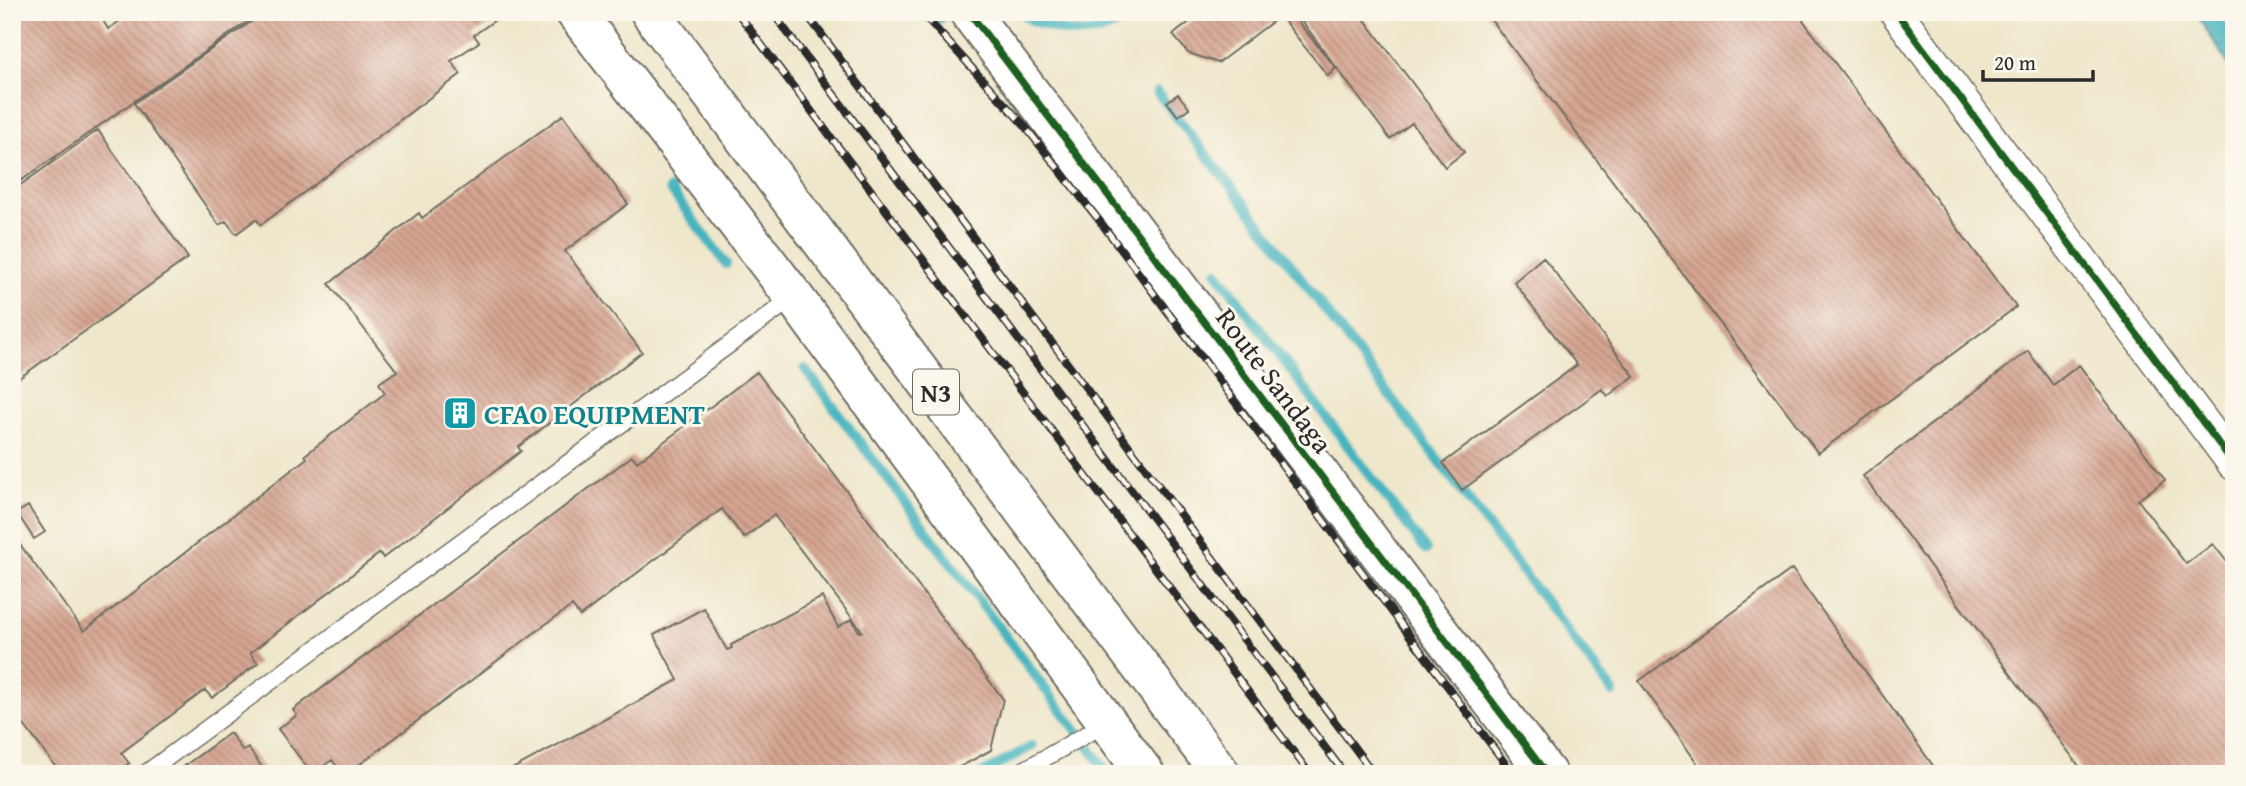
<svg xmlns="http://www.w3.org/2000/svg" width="2246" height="786" viewBox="0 0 2246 786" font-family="'Gentium Book Plus',serif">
  <defs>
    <pattern id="water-ripples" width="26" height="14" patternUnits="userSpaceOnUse" patternTransform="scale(1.75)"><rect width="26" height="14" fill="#44b4be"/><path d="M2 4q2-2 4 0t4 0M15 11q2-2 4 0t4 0" fill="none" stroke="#39939b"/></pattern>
    <pattern id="building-back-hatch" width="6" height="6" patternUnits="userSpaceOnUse" patternTransform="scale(1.75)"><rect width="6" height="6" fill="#d6a592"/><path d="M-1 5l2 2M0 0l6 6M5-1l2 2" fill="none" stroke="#ae8777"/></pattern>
  </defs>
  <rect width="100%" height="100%" fill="#fbf7ec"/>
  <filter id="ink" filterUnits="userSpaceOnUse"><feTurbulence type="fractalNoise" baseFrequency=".0143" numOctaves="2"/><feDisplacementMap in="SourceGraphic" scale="14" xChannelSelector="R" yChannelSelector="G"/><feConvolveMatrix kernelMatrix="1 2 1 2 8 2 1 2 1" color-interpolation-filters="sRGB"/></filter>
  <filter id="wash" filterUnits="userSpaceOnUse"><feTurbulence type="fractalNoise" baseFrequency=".00686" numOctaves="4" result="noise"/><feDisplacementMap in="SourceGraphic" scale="28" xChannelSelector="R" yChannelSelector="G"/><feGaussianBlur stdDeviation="1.57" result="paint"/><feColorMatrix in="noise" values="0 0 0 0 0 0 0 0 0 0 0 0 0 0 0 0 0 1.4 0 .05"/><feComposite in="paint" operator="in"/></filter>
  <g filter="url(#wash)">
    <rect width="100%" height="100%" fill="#efe7cb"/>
    <path fill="url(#water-ripples)" stroke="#387074" stroke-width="2" d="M2195,12H2234V73Z"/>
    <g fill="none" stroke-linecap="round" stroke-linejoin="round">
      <path stroke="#44b4be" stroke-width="10" d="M935,12L940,19
        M1021,12C1028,20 1036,22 1045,25C1080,39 1105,35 1135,12
        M1157,92L1245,204L1613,692
        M670,189L726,264
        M1217,272L1426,550
        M805,369L1109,774
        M982,774L1032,746"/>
    </g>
    <g id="blocks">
      <path fill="url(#building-back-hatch)" d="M12,12H98L108,29L133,12H261L12,187Z
        M265,12H489L495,20L474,35L479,42L451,61L461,74L261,225L256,219L236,234L226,221L219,225L134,103Z
        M1202,12H1290L1336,68L1328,76L1280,16L1218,63L1188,53L1173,35Z
        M1295,12H1359L1464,152L1445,167L1412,123L1390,139Z
        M1485,12H1797L2016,307L1818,453Z
        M1178,94L1189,108L1178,116L1167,102Z
        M563,115L628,204L565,251L642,352L518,447L521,451L383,558L380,553L250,653L258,663L212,698L205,690L121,753L129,763L116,774H101L99,771L96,774H61L12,709V534L84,631L307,458L305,455L385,393L379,383L397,371L329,284L419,213L422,218Z
        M98,130L188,258L12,383V191Z
        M1543,257L1634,376L1608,396L1602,389L1462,490L1443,463L1577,365L1514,282Z
        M2028,351L2053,385L2079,365L2165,480L2138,500L2186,564L2213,544L2234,571V774H2085L1863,476Z
        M757,372L1003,699L991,750L947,774H503L678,680L654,635L704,608L727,650L732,648L731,645L822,597L838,627L852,619L859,632L862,631L774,515L744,538L722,509L580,616L572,606L546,624L347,774H343L332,760L312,774L278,729L297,715L293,710L632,456L637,462Z
        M28,506L45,532L34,539L17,513Z
        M1792,569L1939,774H1705L1639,681Z
        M230,733L243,751L248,748L267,774H183L180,769Z"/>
    </g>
  </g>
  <g filter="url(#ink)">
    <use href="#blocks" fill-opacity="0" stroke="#706d63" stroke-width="2"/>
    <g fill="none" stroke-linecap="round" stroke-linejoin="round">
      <g stroke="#706d63" stroke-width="19">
        <path id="lane" d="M145,774L794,297
          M1017,774L1108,722"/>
      </g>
      <g stroke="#706d63" stroke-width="35">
        <path id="street" d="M1896,12L2234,464"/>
      </g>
      <g stroke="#706d63" stroke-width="42">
        <path id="secondary" d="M969,12L1547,774"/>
      </g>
      <g stroke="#706d63" stroke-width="42">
        <path id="highway" d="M575,12L794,297L1145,774
          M650,12L1221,774"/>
      </g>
      <use href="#lane" stroke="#fff" stroke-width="16"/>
      <use href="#street" stroke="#fff" stroke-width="32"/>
      <use href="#secondary" stroke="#fff" stroke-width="38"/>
      <use href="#highway" stroke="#fff" stroke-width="38"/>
      <g stroke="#2b2b2b" stroke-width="8">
        <path id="rail" d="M737,12L1310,774
          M772,12L1345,774
          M805,12L1374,774
          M921,12L1023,124L1102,224L1513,774"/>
      </g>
      <use href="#rail" stroke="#fbf7ec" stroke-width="5" stroke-dasharray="16" stroke-linecap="butt"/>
      <g stroke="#fbf7ec" stroke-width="11">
        <path id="cycleway" d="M969,12L1547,774
          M1896,12L2234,464"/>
      </g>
      <use href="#cycleway" stroke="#1b5e20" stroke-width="7"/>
    </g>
  </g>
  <defs>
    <g id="building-square" transform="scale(1.75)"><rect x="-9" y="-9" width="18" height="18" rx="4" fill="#0f9aa8" stroke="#fbf7ec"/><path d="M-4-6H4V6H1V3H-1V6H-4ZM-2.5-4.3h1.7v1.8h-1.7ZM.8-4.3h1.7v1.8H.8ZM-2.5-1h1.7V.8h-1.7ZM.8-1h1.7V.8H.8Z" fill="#fff"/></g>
  </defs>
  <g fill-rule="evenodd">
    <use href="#building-square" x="460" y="413"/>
  </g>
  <g text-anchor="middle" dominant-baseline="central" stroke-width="6" stroke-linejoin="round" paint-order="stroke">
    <rect fill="#fbf7ec" stroke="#696865" stroke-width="2" x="913" y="369.5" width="46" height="45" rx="5"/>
    <g font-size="26" font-weight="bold" fill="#2b2b2b">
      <text x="936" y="392">N3</text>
    </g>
    <g font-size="28" fill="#2b2b2b" stroke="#fbf7ec">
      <text transform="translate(1275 380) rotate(53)">Route Sandaga</text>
    </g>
    <g font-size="28" font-weight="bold" fill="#0d838f" stroke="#fbf7ec" text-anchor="start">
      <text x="484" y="413">CFAO EQUIPMENT</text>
    </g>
  </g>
  <rect width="2246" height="786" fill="none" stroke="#fbf7ec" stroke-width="42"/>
  <path d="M1983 70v10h110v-10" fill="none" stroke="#2b2b2b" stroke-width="3.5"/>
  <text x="1994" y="70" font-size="21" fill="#2b2b2b" stroke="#fbf7ec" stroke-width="5" paint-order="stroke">20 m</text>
</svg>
